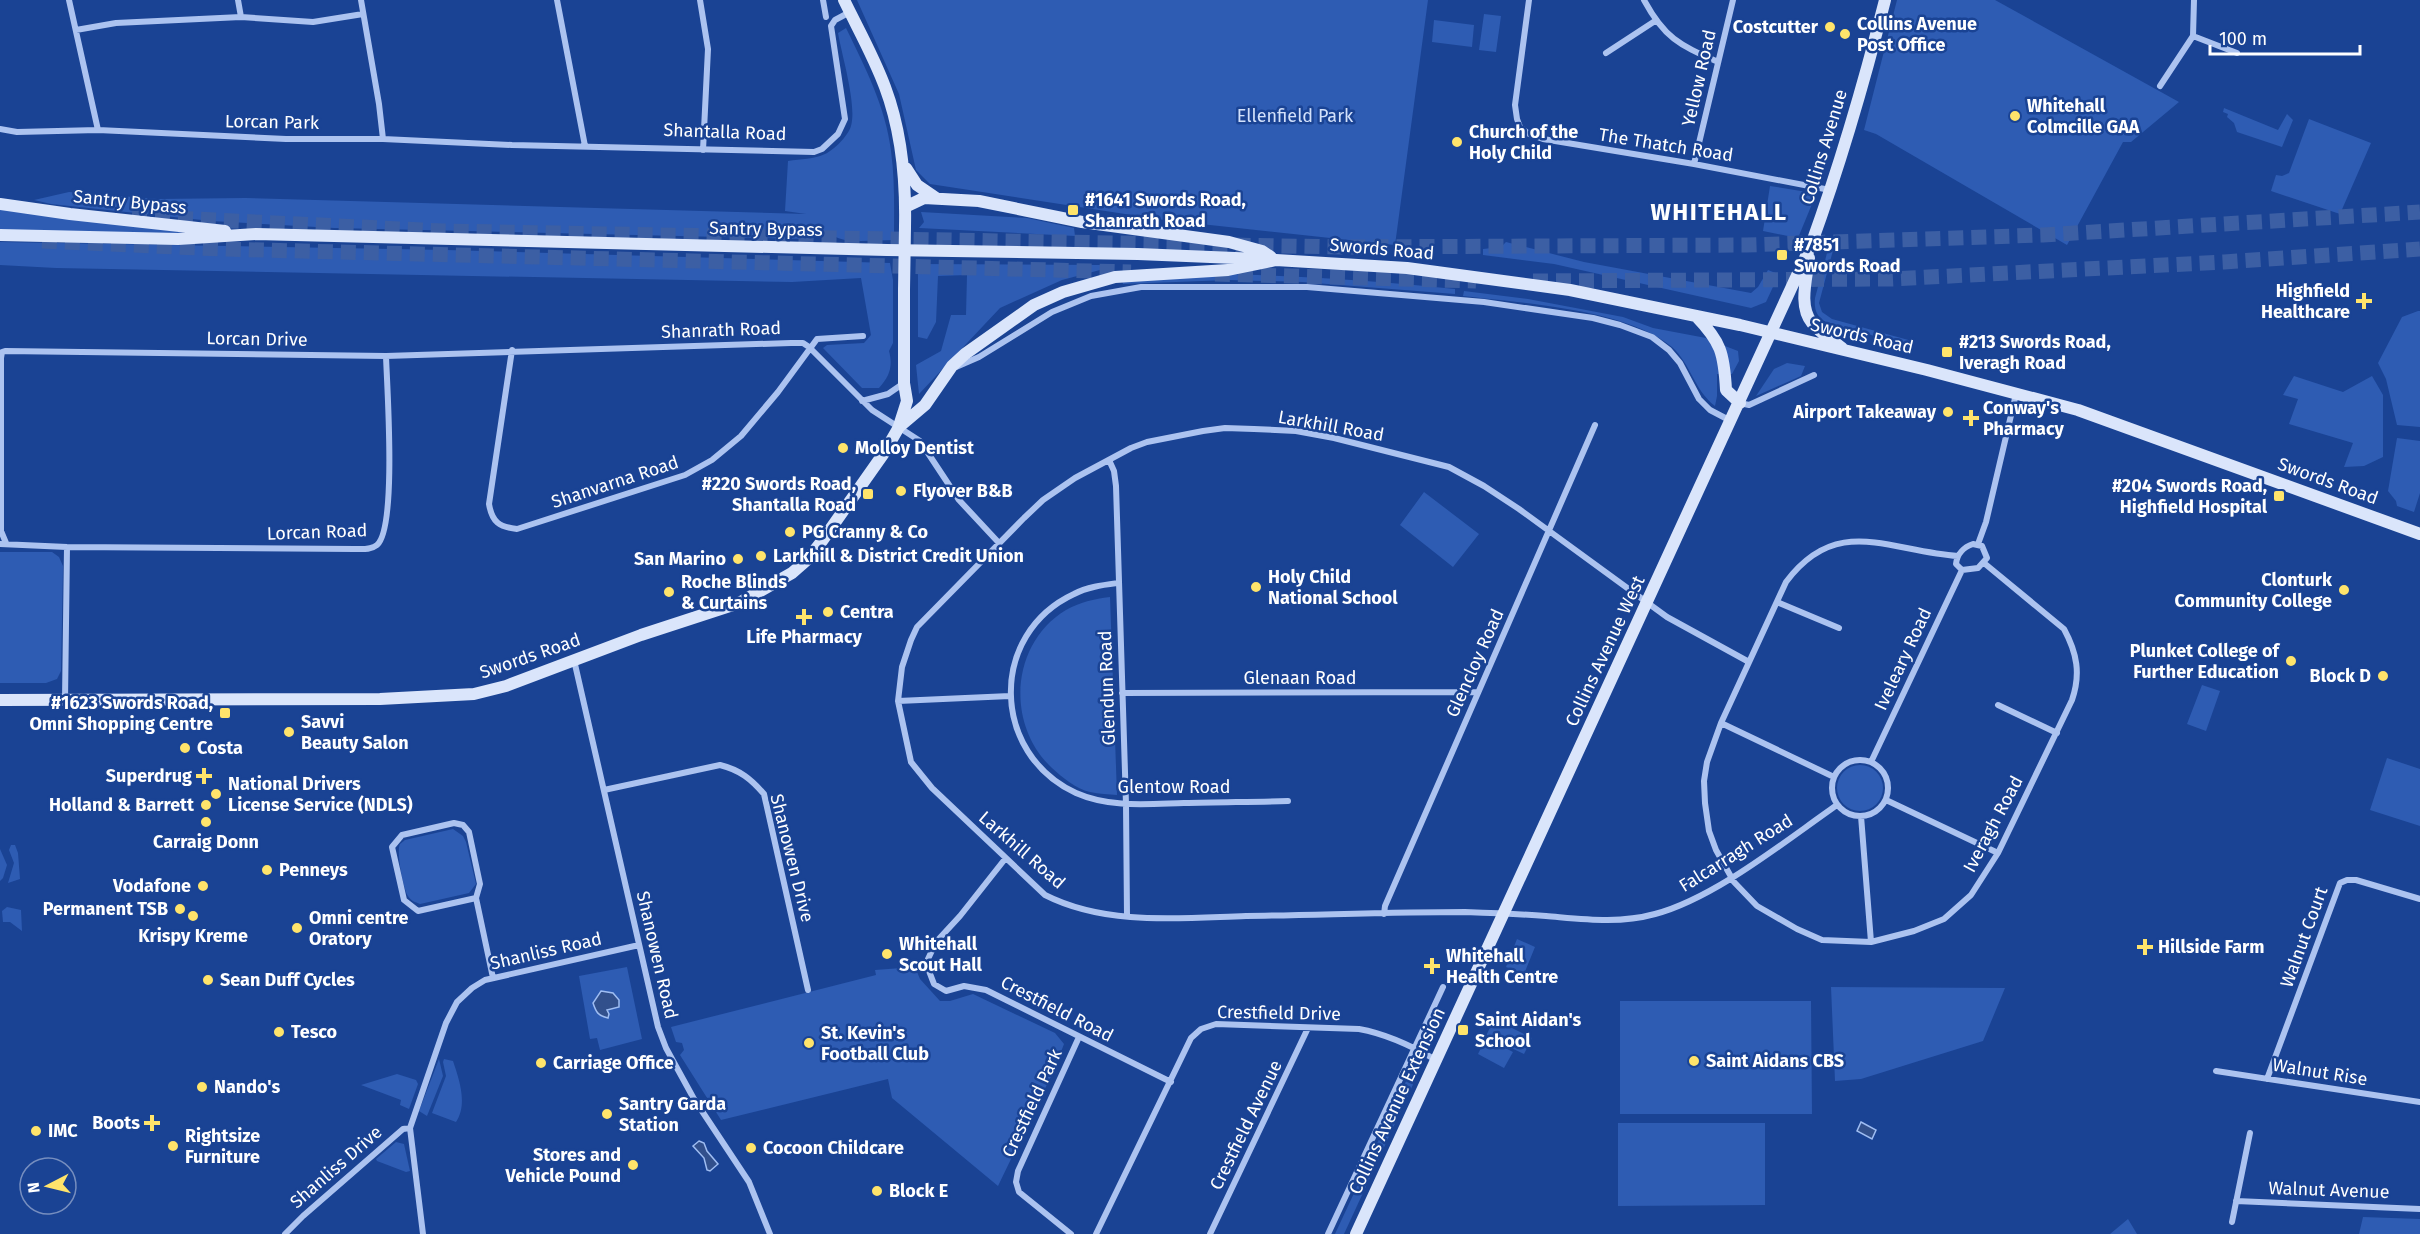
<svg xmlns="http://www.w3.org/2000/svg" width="2420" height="1234" viewBox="0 0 2420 1234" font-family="'Fira Sans',sans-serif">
  <rect width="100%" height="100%" fill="#1a4394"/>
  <path fill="#2e5cb3" d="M857,0H1428L1395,245L1164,220L930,184L916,170L899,94Z
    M1897,0H1995L2179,102L2131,142H2123L2067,245L1876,134L1864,130Z
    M1484,14L1501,16L1496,52L1479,50Z
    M1434,20L1474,25L1472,47L1432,42Z
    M846,28C865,67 886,108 891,151C895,180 894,211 894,240C878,240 860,242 845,240C828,237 830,226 809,239L334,228L211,221L51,204L34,200L69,192L158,199L245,198L806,214L785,211L788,161C801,159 814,159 825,154C834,150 848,136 851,126C857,105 842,56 838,33Z
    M2224,108L2278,130L2287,114L2293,120L2282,147L2237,132L2234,123L2227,117L2228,114L2223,112Z
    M2309,119L2371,143L2340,214L2271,191L2276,175L2282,176L2289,173Z
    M1770,186L1807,192L1813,198L1812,204L1798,238L1763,231Z
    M0,208L181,230L180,235L0,231Z
    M921,212L1027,218L1074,228L1075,236L919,228L924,222Z
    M1831,238L1836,239L1819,303L1822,312L1832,319L1912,341L1911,344L1895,342L1826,322C1816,316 1814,309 1815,298Z
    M0,242L447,250L890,263L893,280V343L889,351C893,366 890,376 879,388H862L823,348L827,345L864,343L871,335L861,278L792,282L56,268L0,265Z
    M1506,242L1584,262L1751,293L1758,287L1768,270L1778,274V276L1766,302L1751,308L1554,264L1483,255V249L1501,247Z
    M918,264L1101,265L1100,270L1062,280L1000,308L919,394L916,365L941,351L951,315H966L967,275L938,276L936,322L927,339L918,337Z
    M1228,274C1305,276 1380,281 1455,289V294L1302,282L1229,280L1123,284L1122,281Z
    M1464,291L1528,299L1623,317L1653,328L1706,338L1713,344L1721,374H1717V396L1715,406C1694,390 1691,364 1672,347C1627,309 1521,303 1463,296Z
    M2418,311H2420V427L2397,425L2386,379L2378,363L2402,317Z
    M1725,346L1738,351L1739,361L1732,374H1729Z
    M1787,363L1805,366L1801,376L1756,396L1774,369Z
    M2294,376L2343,392L2372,376L2383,395V457L2364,466L2344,467L2353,443L2289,424L2298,399L2283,395Z
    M2397,438L2420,441V493L2414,512L2397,506L2396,501L2388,491Z
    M1424,492L1479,534L1453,567L1400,525Z
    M0,552H52L59,557L63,566L61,671L57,679L46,683H0Z
    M1110,597L1117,795C1109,794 1099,794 1090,792C1076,789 1062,777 1052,768C1005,724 1011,643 1066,610C1080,602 1094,599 1110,597Z
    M2202,685L2220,691L2206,731L2187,724Z
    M2387,758L2420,769V826L2370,810Z
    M1837 788a23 23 0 1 1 46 0a23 23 0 1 1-46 0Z
    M453,829L463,836L466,842L476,884L469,893L420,904C415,902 411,901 408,896C403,888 396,851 400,844L405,840Z
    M11,845H15L18,853L20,879L8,883L14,863L9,850Z
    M0,849L7,865L3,878L0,881Z
    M7,907L21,910L22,931L10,922H3L2,911Z
    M1517,939L1535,947L1524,974L1506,967Z
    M627,967L642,1039L600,1050L597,1038L590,1039L579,976Z
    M915,967L920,979L940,1001H950L973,994L1055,1033L1064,1044L1054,1070L998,1186L892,1098L888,1079L721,1120L680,1055L684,1050L682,1043L676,1042L671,1027L876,975L875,970Z
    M1831,987L2005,988L1983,1041L1861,1079L1835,1081Z
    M1620,1001H1811L1812,1114H1620Z
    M1494,1019L1532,1038L1524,1054L1486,1036Z
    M1486,1038L1513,1052L1504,1068L1478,1054Z
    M439,1059L443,1076L427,1116L419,1111Z
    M444,1059L453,1061C459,1079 468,1104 456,1122L432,1113L446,1076L443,1062Z
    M1415,1062L1422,1065L1344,1234H1335Z
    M397,1074L416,1080L418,1084L409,1109L400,1105L401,1100L361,1085Z
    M1618,1123H1765V1205L1618,1206Z
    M396,1142L404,1144L410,1171L406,1172L377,1161L376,1159Z
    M2363,1217L2420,1219V1234H2359Z
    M2128,1219L2137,1234H2110Z"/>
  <path fill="#32508c" stroke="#9fbdf2" stroke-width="1.5" d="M601,991L613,993L619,1000V1007L607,1010L609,1014L608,1018C598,1016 596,1012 593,1003Z
    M1861,1122L1876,1130L1872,1139L1857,1131Z
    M699,1141L704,1143L707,1151L718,1164L710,1171L707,1170L704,1158L693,1146Z"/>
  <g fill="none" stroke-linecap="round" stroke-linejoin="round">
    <path stroke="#3c5fa4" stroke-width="15" stroke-dasharray="15 8" stroke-linecap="butt" d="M132,216L443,231L1341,247L1746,245L2043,235L2420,212
      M42,241L221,249L1131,272
      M1215,274L1476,281
      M1533,281L1891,279L2224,262L2420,249"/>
    <path stroke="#acc3f0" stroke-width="6" d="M69,0L98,130
      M238,0L241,17
      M361,0L379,104L383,139
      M557,0L585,146
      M700,0L708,49L703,150
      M823,0L826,17
      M1529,0L1515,105L1517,119L1520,127L1529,134L1543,139L1694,164L1830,190
      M1644,0C1665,39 1680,45 1718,62
      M76,30L116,23L241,17L313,22L363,14
      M2193,36L2237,53
      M1606,53L1655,21
      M2160,86L2193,36L2194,0
      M0,129L17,132L98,130L286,139H383L512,145L814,152L822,149L838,134L845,119L831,26L835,20L850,12
      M1694,164L1733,0
      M512,350L489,504C492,522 499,527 517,529L685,475L712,460L741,436L778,392L817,339L863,336
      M956,367L979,357L1052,312L1091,296L1141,287H1307L1484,302L1593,318L1620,325L1652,337L1669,350L1680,363L1699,399L1710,410L1731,421
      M862,401L888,394L904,383
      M1740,403L1749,405L1814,375
      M1109,460L1114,471L1116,486L1126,804L1127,916
      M6,543L1,531V358L2,352L5,351L386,356L791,343H803L809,347L872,410L920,441L959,500L999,543
      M0,544L67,547L355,549C362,549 371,550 377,545C397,528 387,387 386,356
      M1973,544L1982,546L1987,558L1978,568L1962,570L1956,564C1957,554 1964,547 1973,544Z
      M1978,544L1986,522L2016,394
      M1958,556C1888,551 1837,514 1786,582L1721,723L1707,762L1704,781L1705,803L1709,831L1716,850L1734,882L1757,906L1797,929L1822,940L1871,942L1914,931L1944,919L1971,895L1998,853L2072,700C2081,674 2077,653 2064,629L1984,563
      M1118,583C1103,585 1087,587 1074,594C988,634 991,754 1076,793C1110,808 1147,804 1184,803C1218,802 1253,802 1288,801
      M1777,602L1839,628
      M574,660L658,1027L666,1048L694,1099L749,1182L770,1234
      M1749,662L1667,617L1519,509L1484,486L1449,467L1334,438L1296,431L1254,429L1225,428L1203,431L1147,442L1131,448L1075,478L1043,500L1024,518L917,627L911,640L902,667L898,701L911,762L932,788L1045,895C1106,926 1180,918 1246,916C1319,915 1392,912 1465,912C1492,913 1519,914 1546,916C1583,919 1619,924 1655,914C1715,898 1785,841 1837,805
      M1122,693L1477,692
      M65,700L67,547
      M898,701L1010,696
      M1998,705L2057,733
      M1721,723L1834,777
      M1832 788a28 28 0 1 1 56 0a28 28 0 1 1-56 0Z
      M1871,762L1962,570
      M604,790L720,765C740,770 751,779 764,794L808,990
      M1886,800L1998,853
      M1861,816L1871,942
      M1005,859L960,916L936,942L928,959L929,971L934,984L946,991L964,986L986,990L1171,1082
      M476,898L418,911L404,900L392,847L402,835L454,823L463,825L469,832L480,884L476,898L493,978
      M1384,914L1385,906L1595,425
      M2216,1071L2420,1102
      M2267,1079L2340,883L2347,880H2356L2420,899
      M2236,1201L2420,1209
      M2232,1222L2250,1133
      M285,1234L303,1216L403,1129L410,1128
      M423,1234L410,1128L446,1023L457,1002L472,988L485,980L639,945
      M1071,1234L1019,1192L1016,1182L1018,1171L1079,1037
      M1096,1234L1191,1038L1201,1029L1216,1024L1359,1029C1387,1034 1412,1046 1436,1060
      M1210,1234L1308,1028
      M1328,1234L1443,987"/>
    <path stroke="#dae5fb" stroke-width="12" d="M844,0C858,29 874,57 885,87C902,132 906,180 905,227
      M906,168L917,185L936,198
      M0,204L70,214L225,231
      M905,207L924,198L979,201L1082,222L1229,242L1262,251L1271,257
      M0,235L178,239L256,234L887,250L1138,254L1259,259
      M1809,258C1807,278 1798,306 1812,323C1820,333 1832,340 1842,348
      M1696,316C1721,342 1724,353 1726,390L1740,403
      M899,426L907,401L904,383V290
      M0,700L380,699L474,694L506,686L641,635L739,603L792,573L808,559L822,541L884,453L899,427L925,405L952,366L965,354L1034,305L1063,292L1115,277L1228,270L1276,260L1407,268L1570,290L1740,325L1927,370L2078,410L2420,534
      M1356,1234L1811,245C1840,165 1864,83 1885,0"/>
    <path stroke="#dae5fb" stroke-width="12" d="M904,290L905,227"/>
  </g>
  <g fill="#ffe46b" stroke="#1a4394" stroke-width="2">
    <circle cx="1830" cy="27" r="6"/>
    <circle cx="1845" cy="34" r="6"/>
    <circle cx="2015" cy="116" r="6"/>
    <circle cx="1457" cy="142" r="6"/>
    <rect x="1067" y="204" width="12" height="12" rx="3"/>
    <rect x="1776" y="249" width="12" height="12" rx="3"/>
    <path d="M2361 292h6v6h6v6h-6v6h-6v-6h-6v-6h6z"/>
    <rect x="1941" y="346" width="12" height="12" rx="3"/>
    <circle cx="1948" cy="412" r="6"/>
    <path d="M1968 409h6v6h6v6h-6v6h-6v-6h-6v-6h6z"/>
    <circle cx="843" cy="448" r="6"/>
    <circle cx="901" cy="491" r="6"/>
    <rect x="862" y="488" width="12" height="12" rx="3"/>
    <rect x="2273" y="490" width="12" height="12" rx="3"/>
    <circle cx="790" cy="532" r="6"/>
    <circle cx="761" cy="556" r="6"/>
    <circle cx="738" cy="559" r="6"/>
    <circle cx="1256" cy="587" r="6"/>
    <circle cx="2344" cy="590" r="6"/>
    <circle cx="669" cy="592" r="6"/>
    <circle cx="828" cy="612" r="6"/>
    <path d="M801 608h6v6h6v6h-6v6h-6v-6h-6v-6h6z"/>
    <circle cx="2291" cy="661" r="6"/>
    <circle cx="2383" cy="676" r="6"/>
    <rect x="219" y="707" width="12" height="12" rx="3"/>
    <circle cx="289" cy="732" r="6"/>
    <circle cx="185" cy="748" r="6"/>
    <path d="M201 767h6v6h6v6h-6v6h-6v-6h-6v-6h6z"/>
    <circle cx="216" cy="794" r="6"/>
    <circle cx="206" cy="805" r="6"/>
    <circle cx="206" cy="822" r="6"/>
    <circle cx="267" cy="870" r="6"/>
    <circle cx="203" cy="886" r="6"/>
    <circle cx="180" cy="909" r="6"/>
    <circle cx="193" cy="916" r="6"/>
    <circle cx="297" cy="928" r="6"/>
    <path d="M2142 938h6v6h6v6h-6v6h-6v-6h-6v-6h6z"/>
    <circle cx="887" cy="954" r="6"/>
    <path d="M1429 957h6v6h6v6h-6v6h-6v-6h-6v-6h6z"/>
    <circle cx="208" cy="980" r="6"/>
    <rect x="1457" y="1024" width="12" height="12" rx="3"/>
    <circle cx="279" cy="1032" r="6"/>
    <circle cx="809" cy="1043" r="6"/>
    <circle cx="1694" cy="1061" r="6"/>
    <circle cx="541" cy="1063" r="6"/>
    <circle cx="202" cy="1087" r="6"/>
    <circle cx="607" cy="1114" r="6"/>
    <path d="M149 1114h6v6h6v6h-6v6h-6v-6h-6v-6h6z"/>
    <circle cx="36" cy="1131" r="6"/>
    <circle cx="173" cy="1146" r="6"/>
    <circle cx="751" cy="1148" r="6"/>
    <circle cx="633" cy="1165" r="6"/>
    <circle cx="877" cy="1191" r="6"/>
  </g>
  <g text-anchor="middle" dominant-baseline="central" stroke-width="5" stroke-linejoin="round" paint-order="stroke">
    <g font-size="18" font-weight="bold" fill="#fff" stroke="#1a4394" text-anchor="start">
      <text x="1857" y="24">Collins Avenue<tspan x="1857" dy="21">Post Office</tspan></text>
      <text x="1818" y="27" text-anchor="end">Costcutter</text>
      <text x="2027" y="106">Whitehall<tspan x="2027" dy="21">Colmcille GAA</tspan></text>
      <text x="1469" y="132">Church of the<tspan x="1469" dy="21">Holy Child</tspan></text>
      <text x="1085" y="200">#1641 Swords Road,<tspan x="1085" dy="21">Shanrath Road</tspan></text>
      <text x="1794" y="245">#7851<tspan x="1794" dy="21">Swords Road</tspan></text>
      <text x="2350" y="291" text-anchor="end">Highfield<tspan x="2350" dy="21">Healthcare</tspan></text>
      <text x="1959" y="342">#213 Swords Road,<tspan x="1959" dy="21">Iveragh Road</tspan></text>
      <text x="1983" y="408">Conway's<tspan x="1983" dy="21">Pharmacy</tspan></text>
      <text x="1936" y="412" text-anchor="end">Airport Takeaway</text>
      <text x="855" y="448">Molloy Dentist</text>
      <text x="856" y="484" text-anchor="end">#220 Swords Road,<tspan x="856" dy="21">Shantalla Road</tspan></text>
      <text x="2267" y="486" text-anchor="end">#204 Swords Road,<tspan x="2267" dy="21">Highfield Hospital</tspan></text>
      <text x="913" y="491">Flyover B&amp;B</text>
      <text x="802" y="532">PG Cranny &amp; Co</text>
      <text x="773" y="556">Larkhill &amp; District Credit Union</text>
      <text x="726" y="559" text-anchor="end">San Marino</text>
      <text x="1268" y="577">Holy Child<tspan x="1268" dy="21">National School</tspan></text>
      <text x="2332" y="580" text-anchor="end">Clonturk<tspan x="2332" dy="21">Community College</tspan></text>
      <text x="681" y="582">Roche Blinds<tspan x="681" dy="21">&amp; Curtains</tspan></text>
      <text x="840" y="612">Centra</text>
      <text x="804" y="637" text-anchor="middle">Life Pharmacy</text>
      <text x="2279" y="651" text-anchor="end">Plunket College of<tspan x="2279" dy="21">Further Education</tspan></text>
      <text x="2371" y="676" text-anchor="end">Block D</text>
      <text x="213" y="703" text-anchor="end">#1623 Swords Road,<tspan x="213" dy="21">Omni Shopping Centre</tspan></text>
      <text x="301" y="722">Savvi<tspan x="301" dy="21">Beauty Salon</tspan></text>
      <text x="197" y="748">Costa</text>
      <text x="192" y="776" text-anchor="end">Superdrug</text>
      <text x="228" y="784">National Drivers<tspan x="228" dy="21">License Service (NDLS)</tspan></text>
      <text x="194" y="805" text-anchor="end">Holland &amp; Barrett</text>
      <text x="206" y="842" text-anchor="middle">Carraig Donn</text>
      <text x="279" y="870">Penneys</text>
      <text x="191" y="886" text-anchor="end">Vodafone</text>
      <text x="168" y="909" text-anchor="end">Permanent TSB</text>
      <text x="309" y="918">Omni centre<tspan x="309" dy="21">Oratory</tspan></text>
      <text x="193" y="936" text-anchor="middle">Krispy Kreme</text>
      <text x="899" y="944">Whitehall<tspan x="899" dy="21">Scout Hall</tspan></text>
      <text x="2158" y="947">Hillside Farm</text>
      <text x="1446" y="956">Whitehall<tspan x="1446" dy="21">Health Centre</tspan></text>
      <text x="220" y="980">Sean Duff Cycles</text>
      <text x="1475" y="1020">Saint Aidan's<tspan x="1475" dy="21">School</tspan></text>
      <text x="291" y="1032">Tesco</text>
      <text x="821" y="1033">St. Kevin's<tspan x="821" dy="21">Football Club</tspan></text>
      <text x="1706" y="1061">Saint Aidans CBS</text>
      <text x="553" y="1063">Carriage Office</text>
      <text x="214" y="1087">Nando's</text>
      <text x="619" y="1104">Santry Garda<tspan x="619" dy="21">Station</tspan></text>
      <text x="140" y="1123" text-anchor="end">Boots</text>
      <text x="48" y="1131">IMC</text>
      <text x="185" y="1136">Rightsize<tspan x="185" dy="21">Furniture</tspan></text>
      <text x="763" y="1148">Cocoon Childcare</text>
      <text x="621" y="1155" text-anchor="end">Stores and<tspan x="621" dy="21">Vehicle Pound</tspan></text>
      <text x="889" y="1191">Block E</text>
    </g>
    <g font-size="18" fill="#fff" stroke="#1a4394">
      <text transform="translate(1699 78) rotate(-77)">Yellow Road</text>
      <text transform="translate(272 122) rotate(1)">Lorcan Park</text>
      <text transform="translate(725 132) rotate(2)">Shantalla Road</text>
      <text transform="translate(1666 145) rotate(9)">The Thatch Road</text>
      <text transform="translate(1824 147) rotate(-73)">Collins Avenue</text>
      <text transform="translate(130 202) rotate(6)">Santry Bypass</text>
      <text transform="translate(766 229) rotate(1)">Santry Bypass</text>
      <text transform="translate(1382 249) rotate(5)">Swords Road</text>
      <text transform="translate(721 330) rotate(-2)">Shanrath Road</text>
      <text transform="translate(1862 336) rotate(13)">Swords Road</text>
      <text transform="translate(257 339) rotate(1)">Lorcan Drive</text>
      <text transform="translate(1331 426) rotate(10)">Larkhill Road</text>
      <text transform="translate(2328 481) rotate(20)">Swords Road</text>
      <text transform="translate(615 482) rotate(-18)">Shanvarna Road</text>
      <text transform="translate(317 532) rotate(-2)">Lorcan Road</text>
      <text transform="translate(1605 651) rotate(-65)">Collins Avenue West</text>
      <text transform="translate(530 656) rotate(-19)">Swords Road</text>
      <text transform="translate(1903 659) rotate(-65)">Iveleary Road</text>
      <text transform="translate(1475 663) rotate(-66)">Glencloy Road</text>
      <text x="1300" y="678">Glenaan Road</text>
      <text transform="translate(1107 688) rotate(-92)">Glendun Road</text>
      <text x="1174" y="787">Glentow Road</text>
      <text transform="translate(1993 824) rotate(-62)">Iveragh Road</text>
      <text transform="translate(1022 850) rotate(41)">Larkhill Road</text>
      <text transform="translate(1736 853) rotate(-32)">Falcarragh Road</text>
      <text transform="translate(792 858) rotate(76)">Shanowen Drive</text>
      <text transform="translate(2304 937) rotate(-70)">Walnut Court</text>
      <text transform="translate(546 951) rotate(-13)">Shanliss Road</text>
      <text transform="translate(657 955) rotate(77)">Shanowen Road</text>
      <text transform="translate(1057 1009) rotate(27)">Crestfield Road</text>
      <text transform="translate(1279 1013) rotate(1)">Crestfield Drive</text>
      <text transform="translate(2320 1072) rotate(9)">Walnut Rise</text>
      <text transform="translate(1397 1101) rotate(-65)">Collins Avenue Extension</text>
      <text transform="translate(1032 1103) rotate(-65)">Crestfield Park</text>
      <text transform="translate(1246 1125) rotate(-64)">Crestfield Avenue</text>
      <text transform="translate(336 1167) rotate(-41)">Shanliss Drive</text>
      <text transform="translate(2329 1190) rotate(2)">Walnut Avenue</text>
    </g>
    <g font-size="18" fill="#d3e1fb" stroke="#1a4394">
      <text x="1295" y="116">Ellenfield Park</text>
    </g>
    <g font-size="24" font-weight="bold" letter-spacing="1.5" fill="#fff" stroke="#1a4394">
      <text x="1719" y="212">WHITEHALL</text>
    </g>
  </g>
  <g transform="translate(48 1186) rotate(263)"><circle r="28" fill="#1a4394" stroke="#768ebf" stroke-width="1.5"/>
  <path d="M0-4.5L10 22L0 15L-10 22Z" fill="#ffe46b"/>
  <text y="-9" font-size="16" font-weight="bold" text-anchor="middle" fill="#ffffff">N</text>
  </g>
  <path d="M2210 45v9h150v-9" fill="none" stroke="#ffffff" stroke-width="3"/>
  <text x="2219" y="45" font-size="18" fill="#ffffff" stroke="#1a4394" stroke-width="4.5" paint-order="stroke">100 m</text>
</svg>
